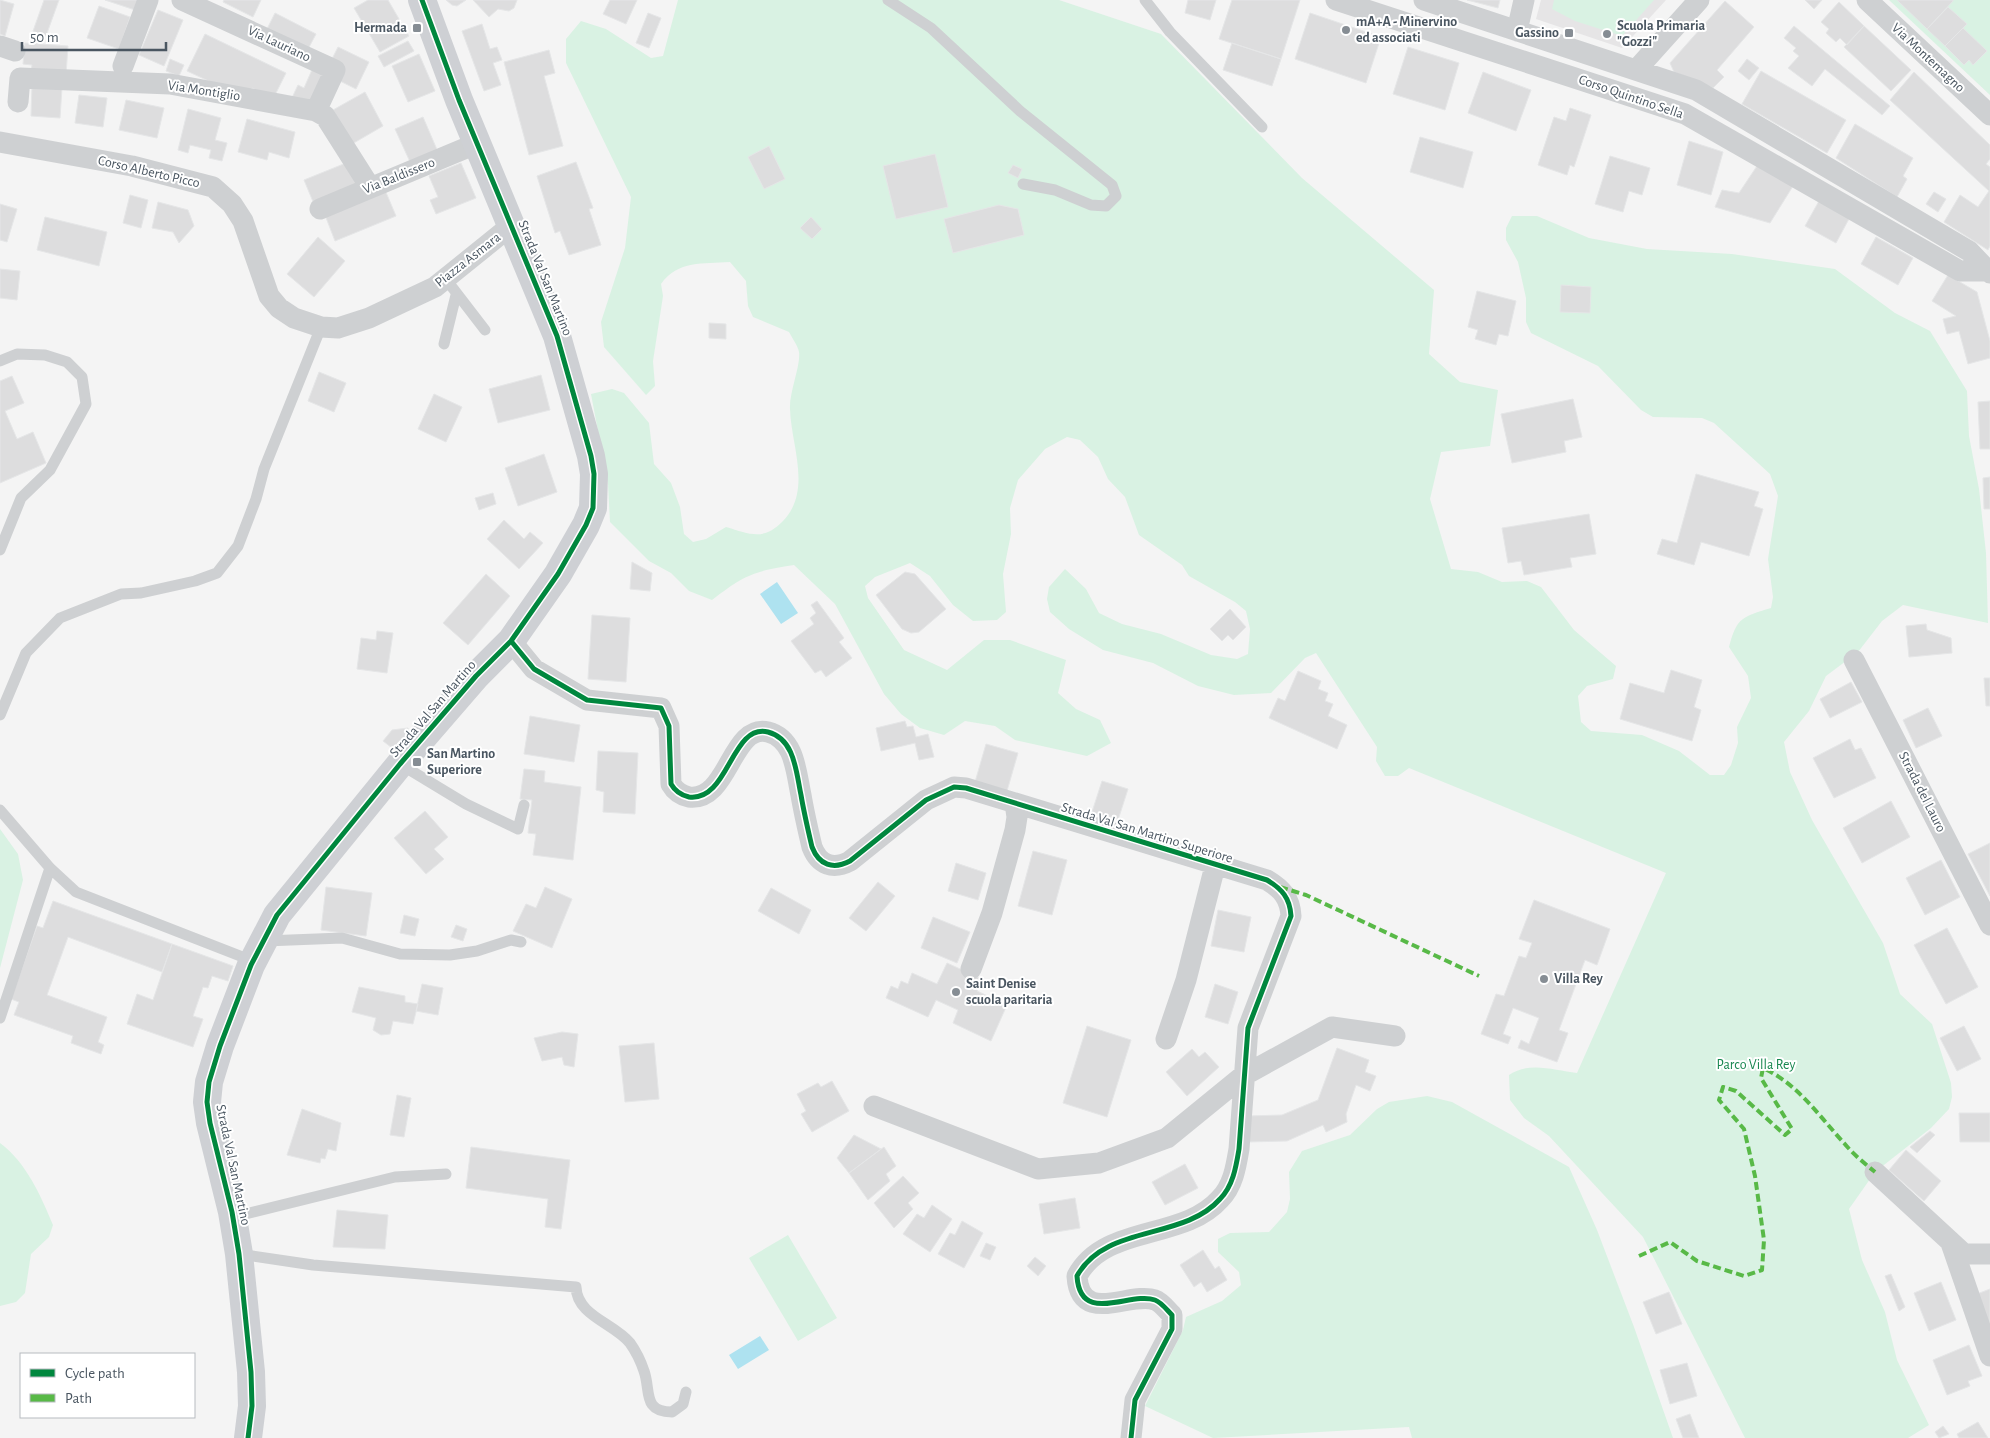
<svg xmlns="http://www.w3.org/2000/svg" width="1990" height="1438" viewBox="0 0 1990 1438" font-family="'Alegreya Sans',sans-serif">
  <rect width="100%" height="100%" fill="#f4f4f4"/>
  <path fill="#e6e5e6" d="M1541,0H1666L1622,48L1536,19Z"/>
  <path fill="#d9f2e3" d="M678,0H1059L1161,34L1302,178L1434,290L1429,354L1460,382L1498,390L1490,446L1441,452L1430,499L1451,569L1478,572L1502,582L1527,581L1541,587L1574,630L1616,666L1613,679L1587,686L1578,696L1581,722L1591,731L1642,735L1679,751L1710,775H1724L1731,765L1738,743L1737,727L1751,698L1748,676L1729,647C1737,617 1742,617 1771,608L1773,597L1768,559L1778,496L1770,474L1714,423L1702,418L1653,417L1641,410L1598,366L1531,333L1526,322V298L1518,262L1506,240V228L1512,216H1537L1589,238L1647,249L1732,254L1835,269L1895,313L1930,331L1967,391L1969,436L1979,489L1986,553L1988,623L1903,605L1882,621L1858,652L1826,676L1809,711L1784,742L1790,772L1812,820L1883,943L1900,994L1932,1024L1951,1083L1952,1097L1949,1109L1931,1128L1875,1172L1849,1209L1862,1260L1885,1312L1897,1360L1929,1425L1908,1438H1745L1643,1237L1549,1136L1524,1118L1510,1100L1509,1075C1529,1061 1554,1070 1577,1073L1666,873L1409,768L1398,776H1385L1376,761L1377,747L1316,653L1305,658L1271,693L1234,695L1198,686L1153,663L1103,650L1069,629L1050,612L1047,599L1049,587L1065,569L1086,589L1099,613L1122,624L1161,634L1211,655L1237,659L1248,654L1250,629L1246,611L1235,602L1189,576L1182,565L1139,535L1125,497L1108,479L1098,457L1080,440L1067,437L1045,449L1018,480L1010,508L1011,534L1003,574L1006,612L997,620L973,621L953,605L930,576L910,563L875,577L865,586L868,598L904,650L947,670L984,640H1010L1066,660L1058,693L1076,709L1100,720L1111,743L1087,756L1015,740L995,726L965,721L944,735L920,728L901,714L884,694L835,604L794,565C754,571 744,575 712,600L689,591L671,573L649,561L610,522L608,484L591,394L612,389L624,393L649,423L654,464L671,483L680,507L684,534L693,542L706,539L726,527C750,534 763,541 782,522C813,491 791,446 790,409C789,393 801,365 799,352C798,346 792,338 789,332L753,317L748,306L746,281L730,262C703,264 678,260 661,284L663,296L653,361L655,386L646,395L604,347L601,322L625,248L631,197L566,63V39L581,21L606,29L651,58L663,56Z
    M1554,0H1654L1622,36L1575,21L1552,9Z
    M1889,0H1990V95Z
    M0,829L18,854L23,880L0,968Z
    M1427,1096L1452,1102L1569,1167L1597,1230L1634,1327L1673,1438H1412L1409,1427L1213,1438L1145,1406L1183,1330L1186,1317L1222,1301L1241,1285L1239,1272L1218,1252V1239L1230,1233L1269,1232L1287,1212L1290,1199L1289,1172L1302,1151L1350,1135L1377,1109L1389,1102Z
    M0,1143C26,1162 41,1196 53,1225L49,1237L31,1254L25,1293L16,1302L0,1306Z
    M788,1235L837,1318L798,1341L749,1258Z"/>
  <path fill="#aee2f0" d="M777,582L798,613L781,624L760,594Z
    M760,1336L769,1350L738,1369L729,1355Z"/>
  <path fill="#ddddde" stroke="#e5e6e7" d="M0,0L14,4L5,36L0,34Z
    M44,0H59L46,36L33,31Z
    M105,0H142L138,11Z
    M224,0H261L253,17L223,2Z
    M368,0H388L409,36L380,52L354,8Z
    M446,0H466L457,6L452,5Z
    M473,0H517L514,8L509,11L498,9L489,17Z
    M610,0H637L626,24L603,14Z
    M1188,0H1216L1210,20L1185,13Z
    M1232,0H1300L1281,59L1219,39Z
    M1467,0H1500L1498,8Z
    M1805,0H1822L1814,9Z
    M1897,0H1953V1L1927,29Z
    M1725,1L1754,27L1717,70L1724,77L1713,88L1674,72L1670,63Z
    M1839,2L1864,26L1847,45L1840,38L1836,42L1826,33L1829,29L1821,22Z
    M99,6L130,17L119,49L87,38Z
    M1948,7L1967,24L1945,46L1927,29Z
    M158,10L183,20L164,66L139,55Z
    M275,13L316,34L307,51L266,31Z
    M648,13L661,18L649,48L636,43Z
    M1310,13L1381,37L1366,83L1295,59Z
    M482,24L490,49L497,47L502,60L493,63L501,85L484,91L462,31Z
    M1794,26L1890,106L1882,115L1825,69L1812,86L1788,68L1799,56L1793,51L1796,48L1784,38Z
    M1864,26L1911,70L1891,91L1844,47Z
    M1963,28L1987,51L1973,65L1969,60L1964,65L1945,46Z
    M205,34L286,73L273,99L252,88L249,94L228,90L187,71Z
    M408,41L414,51L384,67L378,56Z
    M25,43L68,46L66,74L31,71L32,65L23,64Z
    M1232,43L1281,59L1272,86L1223,70Z
    M338,47L369,62L356,89L336,79L330,63Z
    M1408,47L1459,63L1445,110L1393,94Z
    M549,50L555,73L544,76L563,146L529,155L504,62Z
    M419,54L435,91L408,102L392,66Z
    M170,59L184,65L179,76L166,71Z
    M1747,59L1759,68L1749,80L1738,71Z
    M315,63L330,71L314,106L290,102L298,85L304,88Z
    M1761,71L1846,120L1827,153L1742,104Z
    M1483,72L1531,90L1516,131L1468,113Z
    M1914,72L1990,145V159L1986,164L1990,167V246L1988,250L1944,222L1960,195L1978,207L1989,191L1890,100Z
    M32,85L62,87L60,118L31,116Z
    M365,92L383,126L352,144L333,110Z
    M79,95L107,98L103,127L75,123Z
    M126,100L164,108L157,138L119,130Z
    M1570,108L1591,115L1574,167L1570,165L1567,175L1538,165L1554,117L1566,121Z
    M188,109L221,118L215,140L227,143L222,161L209,158L211,150L190,145L188,153L178,150Z
    M423,117L438,152L411,164L395,129Z
    M247,119L295,132L289,158L269,152L267,160L238,152Z
    M1855,124L1913,158L1903,176L1907,179L1897,197L1836,158Z
    M1420,137L1473,152L1463,188L1410,172Z
    M1689,141L1723,152L1711,195L1677,185Z
    M769,146L785,179L764,189L748,157Z
    M935,154L948,207L896,219L883,166Z
    M1610,156L1650,168L1642,195L1629,191L1623,212L1595,204Z
    M351,161L361,185L314,204L304,180Z
    M576,162L593,208L589,209L601,245L569,255L560,231L555,233L537,176Z
    M461,163L476,198L436,214L430,200L438,197L429,176Z
    M1013,165L1022,169L1018,178L1008,173Z
    M1757,166L1793,186L1770,223L1715,207L1722,190L1739,193Z
    M385,190L396,216L335,241L325,215Z
    M1934,192L1946,199L1938,212L1926,204Z
    M130,195L148,200L141,228L123,223Z
    M1819,201L1850,217L1836,243L1805,226Z
    M158,202L188,210L194,226L179,243L173,232L152,228Z
    M0,204L17,209L7,242L0,240Z
    M999,205L1018,209L1024,235L953,253L944,219Z
    M45,217L107,232L99,266L37,250Z
    M811,217L822,229L812,239L800,228Z
    M318,237L345,261L314,297L287,274Z
    M1876,237L1913,258L1898,285L1861,264Z
    M0,269L20,271L17,300L0,298Z
    M1948,275L1977,292L1990,341V358L1968,364L1959,331L1947,334L1943,319L1956,316L1932,301Z
    M1561,285L1591,287L1590,313L1560,312Z
    M1477,291L1516,301L1508,336L1499,334L1496,345L1475,339L1478,330L1468,327Z
    M709,323L726,324V339L709,338Z
    M319,372L346,383L334,412L308,401Z
    M541,375L550,410L498,423L489,389Z
    M12,376L24,403L5,411L17,439L33,432L46,463L0,483V381Z
    M434,394L462,407L446,442L418,429Z
    M1573,399L1582,437L1564,441L1566,452L1512,463L1501,414Z
    M1990,401V449H1980L1978,402Z
    M544,454L557,492L518,506L505,468Z
    M1696,474L1759,492L1754,506L1763,509L1749,556L1701,542L1694,565L1657,554L1662,539L1677,543Z
    M1990,477V509H1984L1983,478Z
    M493,493L496,504L479,510L475,498Z
    M1589,514L1596,554L1570,558L1572,567L1524,575L1521,561L1508,563L1502,528Z
    M504,520L524,539L530,532L543,543L519,569L487,539Z
    M632,562L652,573L650,591L630,589Z
    M905,572L915,574L946,609L919,632L911,633L902,629L876,595Z
    M486,574L510,596L468,645L443,623Z
    M817,601L844,638L839,642L852,658L826,677L821,670L815,673L791,641L814,624L810,618L816,613L811,605Z
    M1230,609L1246,627L1233,640L1228,635L1222,641L1210,629Z
    M592,615L630,618L626,682L588,679Z
    M1926,624L1927,630L1951,638L1952,653L1909,657L1906,626Z
    M377,631L393,633L387,673L357,669L361,638L376,640Z
    M1671,670L1702,680L1694,707L1701,710L1692,741L1620,719L1630,683L1664,693Z
    M1298,671L1321,681L1318,689L1328,693L1325,701L1333,704L1328,716L1347,725L1337,749L1269,718L1278,698L1285,701Z
    M1984,678H1990V706H1986Z
    M1851,682L1862,702L1830,718L1820,699Z
    M1928,708L1942,736L1916,748L1903,720Z
    M530,716L580,725L574,762L524,754Z
    M905,721L907,727L913,726L916,737L928,734L934,757L919,760L915,743L881,751L876,728Z
    M408,728L410,741L400,754L383,741L392,730Z
    M1850,739L1855,750L1861,748L1876,778L1834,798L1813,758Z
    M986,744L1018,753L1007,791L975,782Z
    M598,751L638,753L635,814L603,812L604,792L596,790Z
    M524,769L545,771L544,782L581,787L573,860L533,855L536,834L528,833L532,800L520,799Z
    M1102,781L1128,789L1118,820L1092,812Z
    M1891,801L1910,837L1862,863L1843,828Z
    M425,811L448,837L434,849L444,859L426,874L394,838Z
    M1990,843V896L1968,854Z
    M1033,851L1067,860L1052,915L1018,906Z
    M1941,860L1960,897L1925,915L1906,878Z
    M956,863L986,873L978,900L948,891Z
    M878,882L895,896L866,931L849,918Z
    M326,887L372,893L366,936L321,930Z
    M545,887L572,899L552,948L513,931L526,904L536,908Z
    M771,888L811,910L799,934L758,911Z
    M1534,900L1610,929L1597,965L1585,960L1559,1030L1568,1033L1557,1062L1518,1048L1521,1040L1529,1044L1539,1018L1513,1008L1503,1034L1511,1037L1508,1044L1481,1034L1496,994L1504,996L1519,956L1526,958L1532,943L1519,939Z
    M53,901L172,944L162,972L68,937L47,995L107,1017L98,1042L104,1045L101,1054L71,1043L73,1036L14,1015L19,1002L11,999L37,926L43,928Z
    M1218,910L1251,917L1244,952L1211,946Z
    M404,915L419,919L415,936L400,933Z
    M933,917L970,932L957,963L921,948Z
    M456,925L467,929L463,941L451,937Z
    M1947,928L1978,987L1946,1004L1914,945Z
    M172,944L233,966L228,981L212,976L208,988L203,987L193,1016L203,1019L193,1047L127,1024L137,994L153,1000Z
    M947,963L982,979L977,991L1007,1005L991,1041L953,1023L958,1010L936,1000L928,1017L886,998L891,986L898,989L901,981L908,984L912,973L937,984Z
    M422,984L443,988L438,1015L416,1011Z
    M1215,984L1238,992L1228,1024L1205,1017Z
    M359,987L405,996V1002L418,1004L413,1024L393,1021L390,1034L381,1035L373,1030L376,1018L352,1012Z
    M1087,1026L1131,1040L1107,1117L1063,1103Z
    M1964,1026L1981,1059L1957,1071L1940,1038Z
    M562,1032L578,1034L574,1067L564,1065L562,1057L542,1061L534,1038Z
    M654,1043L659,1099L625,1102L619,1046Z
    M1337,1048L1369,1060L1365,1072L1376,1076L1370,1091L1356,1085L1346,1114L1347,1122L1326,1132L1323,1125L1287,1141L1248,1142L1247,1116L1282,1115L1318,1100Z
    M1192,1049L1199,1057L1205,1052L1219,1067L1187,1096L1166,1072Z
    M832,1081L849,1111L812,1132L801,1114L806,1111L797,1094L818,1083L821,1087Z
    M397,1095L411,1098L404,1137L390,1135Z
    M302,1109L341,1123L336,1151L328,1149L325,1159L321,1158L320,1163L287,1155Z
    M1959,1113H1990V1142H1960Z
    M1930,1131L1935,1135L1917,1153L1910,1147Z
    M854,1135L881,1149L849,1173L837,1158Z
    M471,1147L570,1160L561,1229L545,1227L548,1199L466,1188Z
    M884,1147L896,1166L886,1174L890,1181L868,1200L849,1173Z
    M1906,1150L1941,1181L1924,1201L1889,1170Z
    M1185,1164L1198,1188L1165,1205L1152,1182Z
    M903,1176L919,1193L908,1203L913,1209L894,1228L874,1203Z
    M1075,1198L1080,1228L1044,1234L1039,1204Z
    M932,1205L952,1219L930,1252L903,1234L917,1214L924,1218Z
    M337,1210L388,1215L385,1249L333,1247Z
    M962,1221L983,1233L964,1268L938,1254L950,1233L955,1235Z
    M986,1243L996,1247L990,1260L980,1256Z
    M1203,1250L1215,1269L1219,1266L1227,1280L1207,1292L1201,1282L1194,1287L1180,1265Z
    M1035,1257L1046,1266L1038,1276L1027,1266Z
    M1891,1274L1905,1307L1899,1311L1885,1276Z
    M1941,1282L1956,1320L1929,1331L1914,1293Z
    M1990,1289V1330L1977,1294Z
    M1669,1292L1682,1324L1656,1334L1643,1302Z
    M1969,1345L1982,1376L1968,1381L1970,1386L1947,1395L1933,1360Z
    M1687,1363L1697,1396L1670,1404L1660,1370Z
    M1690,1414L1699,1438H1683L1676,1419Z
    M1978,1422L1988,1438H1959L1957,1434Z
    M1943,1426L1949,1434L1939,1438L1935,1432Z"/>
  <g fill="none" stroke-linecap="round" stroke-linejoin="round">
    <path stroke="#ced0d2" stroke-width="11" d="M888,0L931,28L1020,111L1112,185L1116,196L1106,206L1091,205L1055,190L1023,184
      M1145,0L1170,32L1262,127
      M445,278L485,330
      M444,344L456,295
      M0,361L17,354L45,355L67,362L82,377L86,404L50,470L21,498L0,550
      M0,715L26,653L60,618L121,594L141,593L195,581L217,573L238,546L256,499L264,469L321,327
      M400,764L466,804L518,829L524,805
      M0,810L50,868L76,892L253,961
      M265,941L342,938L400,954L450,955L477,951L511,940L521,942
      M0,1018L50,868
      M233,1217L395,1177L446,1174
      M239,1254L313,1265L576,1287C577,1316 614,1323 630,1343C635,1350 641,1362 644,1371C651,1390 642,1412 672,1412L683,1404L686,1392"/>
    <path stroke="#ced0d2" stroke-width="21" d="M182,0L335,70L316,111
      M1336,0L1685,114L1960,271H1987
      M1424,0L1696,90L1969,251L1990,273
      M1867,0L1990,115
      M1517,31L1524,0
      M0,46L15,51
      M123,66L148,0
      M1637,69L1699,0
      M18,102L20,78L170,84L316,111L325,116L370,187
      M0,142L132,166L213,187L232,204L243,221L269,296L279,308L294,318L321,327L338,328L369,318L435,287L512,225
      M320,209L478,143
      M511,641L534,669L587,700L661,708L669,726L671,784C675,791 680,795 689,797C729,802 731,723 768,732C795,739 796,772 801,795C804,813 808,830 812,847C819,865 833,870 850,861L926,800L954,787L966,788L1267,880C1282,889 1290,898 1291,916L1248,1028L1239,1149C1236,1167 1233,1186 1220,1199C1183,1241 1105,1224 1077,1276C1080,1326 1130,1291 1155,1300C1161,1302 1167,1310 1172,1315V1329L1135,1400L1131,1438
      M1854,660L1990,925
      M971,969L992,913L1015,830L1017,817L1015,803
      M1166,1039L1186,980L1215,866
      M874,1106L1038,1169L1099,1163L1167,1138L1243,1076L1332,1027L1395,1036
      M1875,1172L1964,1254H1990
      M1951,1243L1990,1356"/>
    <path stroke="#ced0d4" stroke-width="28" d="M248,1438L252,1406L251,1372L239,1254L232,1212L210,1123L207,1102L209,1082L220,1046L251,965L277,915L400,764L476,676L511,641L558,574L586,525L593,508L594,474L591,456L557,336L459,100L422,0"/>
    <path stroke="#58b947" stroke-width="4" stroke-dasharray="8 4" stroke-linecap="butt" d="M1280,887L1306,895L1479,976
      M1639,1256L1670,1242L1697,1261L1744,1276L1762,1270L1764,1240L1755,1176L1744,1129L1719,1100L1723,1087L1736,1091L1785,1135L1792,1129L1761,1078L1763,1068C1798,1084 1819,1116 1844,1143C1853,1154 1864,1163 1875,1172"/>
    <g stroke="#fff" stroke-width="8">
      <path id="cycleway" d="M511,641L534,669L587,700L661,708L669,726L671,784C675,791 680,795 689,797C729,802 731,723 768,732C795,739 796,772 801,795C804,813 808,830 812,847C819,865 833,870 850,861L926,800L954,787L966,788L1267,880C1282,889 1290,898 1291,916L1248,1028L1239,1149C1236,1167 1233,1186 1220,1199C1183,1241 1105,1224 1077,1276C1080,1326 1130,1291 1155,1300C1161,1302 1167,1310 1172,1315V1329L1135,1400L1131,1438
        M248,1438L252,1406L251,1372L239,1254L232,1212L210,1123L207,1102L209,1082L220,1046L251,965L277,915L400,764L476,676L511,641L558,574L586,525L593,508L594,474L591,456L557,336L459,100L422,0"/>
    </g>
    <use href="#cycleway" stroke="#00873e" stroke-width="5"/>
  </g>
  <g fill="#868d94" stroke="#fff" stroke-width="2">
    <rect x="412" y="23" width="10" height="10" rx="2.5"/>
    <circle cx="1346" cy="30" r="5"/>
    <rect x="1564" y="28" width="10" height="10" rx="2.5"/>
    <circle cx="1607" cy="34" r="5"/>
    <rect x="412" y="757" width="10" height="10" rx="2.5"/>
    <circle cx="1544" cy="979" r="5"/>
    <circle cx="956" cy="992" r="5"/>
  </g>
  <g text-anchor="middle" dominant-baseline="central" stroke-width="4" stroke-linejoin="round" paint-order="stroke">
    <g font-size="14" font-weight="bold" fill="#4a5661" stroke="#fff" text-anchor="start">
      <text x="1356" y="22">mA+A - Minervino<tspan x="1356" dy="16">ed associati</tspan></text>
      <text x="1617" y="26">Scuola Primaria<tspan x="1617" dy="16">"Gozzi"</tspan></text>
      <text x="407" y="28" text-anchor="end">Hermada</text>
      <text x="1559" y="33" text-anchor="end">Gassino</text>
      <text x="427" y="754">San Martino<tspan x="427" dy="16">Superiore</tspan></text>
      <text x="1554" y="979">Villa Rey</text>
      <text x="966" y="984">Saint Denise<tspan x="966" dy="16">scuola paritaria</tspan></text>
    </g>
    <g font-size="14" fill="#4a5661" stroke="#fff">
      <text transform="translate(279 44) rotate(25)">Via Lauriano</text>
      <text transform="translate(1928 58) rotate(43)">Via Montemagno</text>
      <text transform="translate(204 91) rotate(9)">Via Montiglio</text>
      <text transform="translate(1631 97) rotate(19)">Corso Quintino Sella</text>
      <text transform="translate(149 172) rotate(13)">Corso Alberto Picco</text>
      <text transform="translate(399 176) rotate(-22)">Via Baldissero</text>
      <text transform="translate(468 260) rotate(-38)">Piazza Asmara</text>
      <text transform="translate(545 278) rotate(68)">Strada Val San Martino</text>
      <text transform="translate(433 709) rotate(-49)">Strada Val San Martino</text>
      <text transform="translate(1922 792) rotate(63)">Strada del Lauro</text>
      <text transform="translate(1147 833) rotate(17)">Strada Val San Martino Superiore</text>
      <text transform="translate(233 1165) rotate(78)">Strada Val San Martino</text>
    </g>
    <g font-size="14" fill="#17864f" stroke="#fff">
      <text x="1756" y="1065">Parco Villa Rey</text>
    </g>
  </g>
  <rect x="20" y="1353" width="175" height="65" fill="#ffffff" stroke="#b7bbc0"/>
  <rect x="30" y="1369" width="25" height="8" fill="#00873e" stroke="#b7bbc0"/>
  <text x="65" y="1378" font-size="15" fill="#4a5661">Cycle path</text>
  <rect x="30" y="1394" width="25" height="8" fill="#58b947" stroke="#b7bbc0"/>
  <text x="65" y="1403" font-size="15" fill="#4a5661">Path</text>
  <path d="M22 42v8h144v-8" fill="none" stroke="#4a5661" stroke-width="2.5"/>
  <text x="30" y="42" font-size="15" fill="#4a5661" stroke="#ffffff" stroke-width="4" paint-order="stroke">50 m</text>
</svg>
